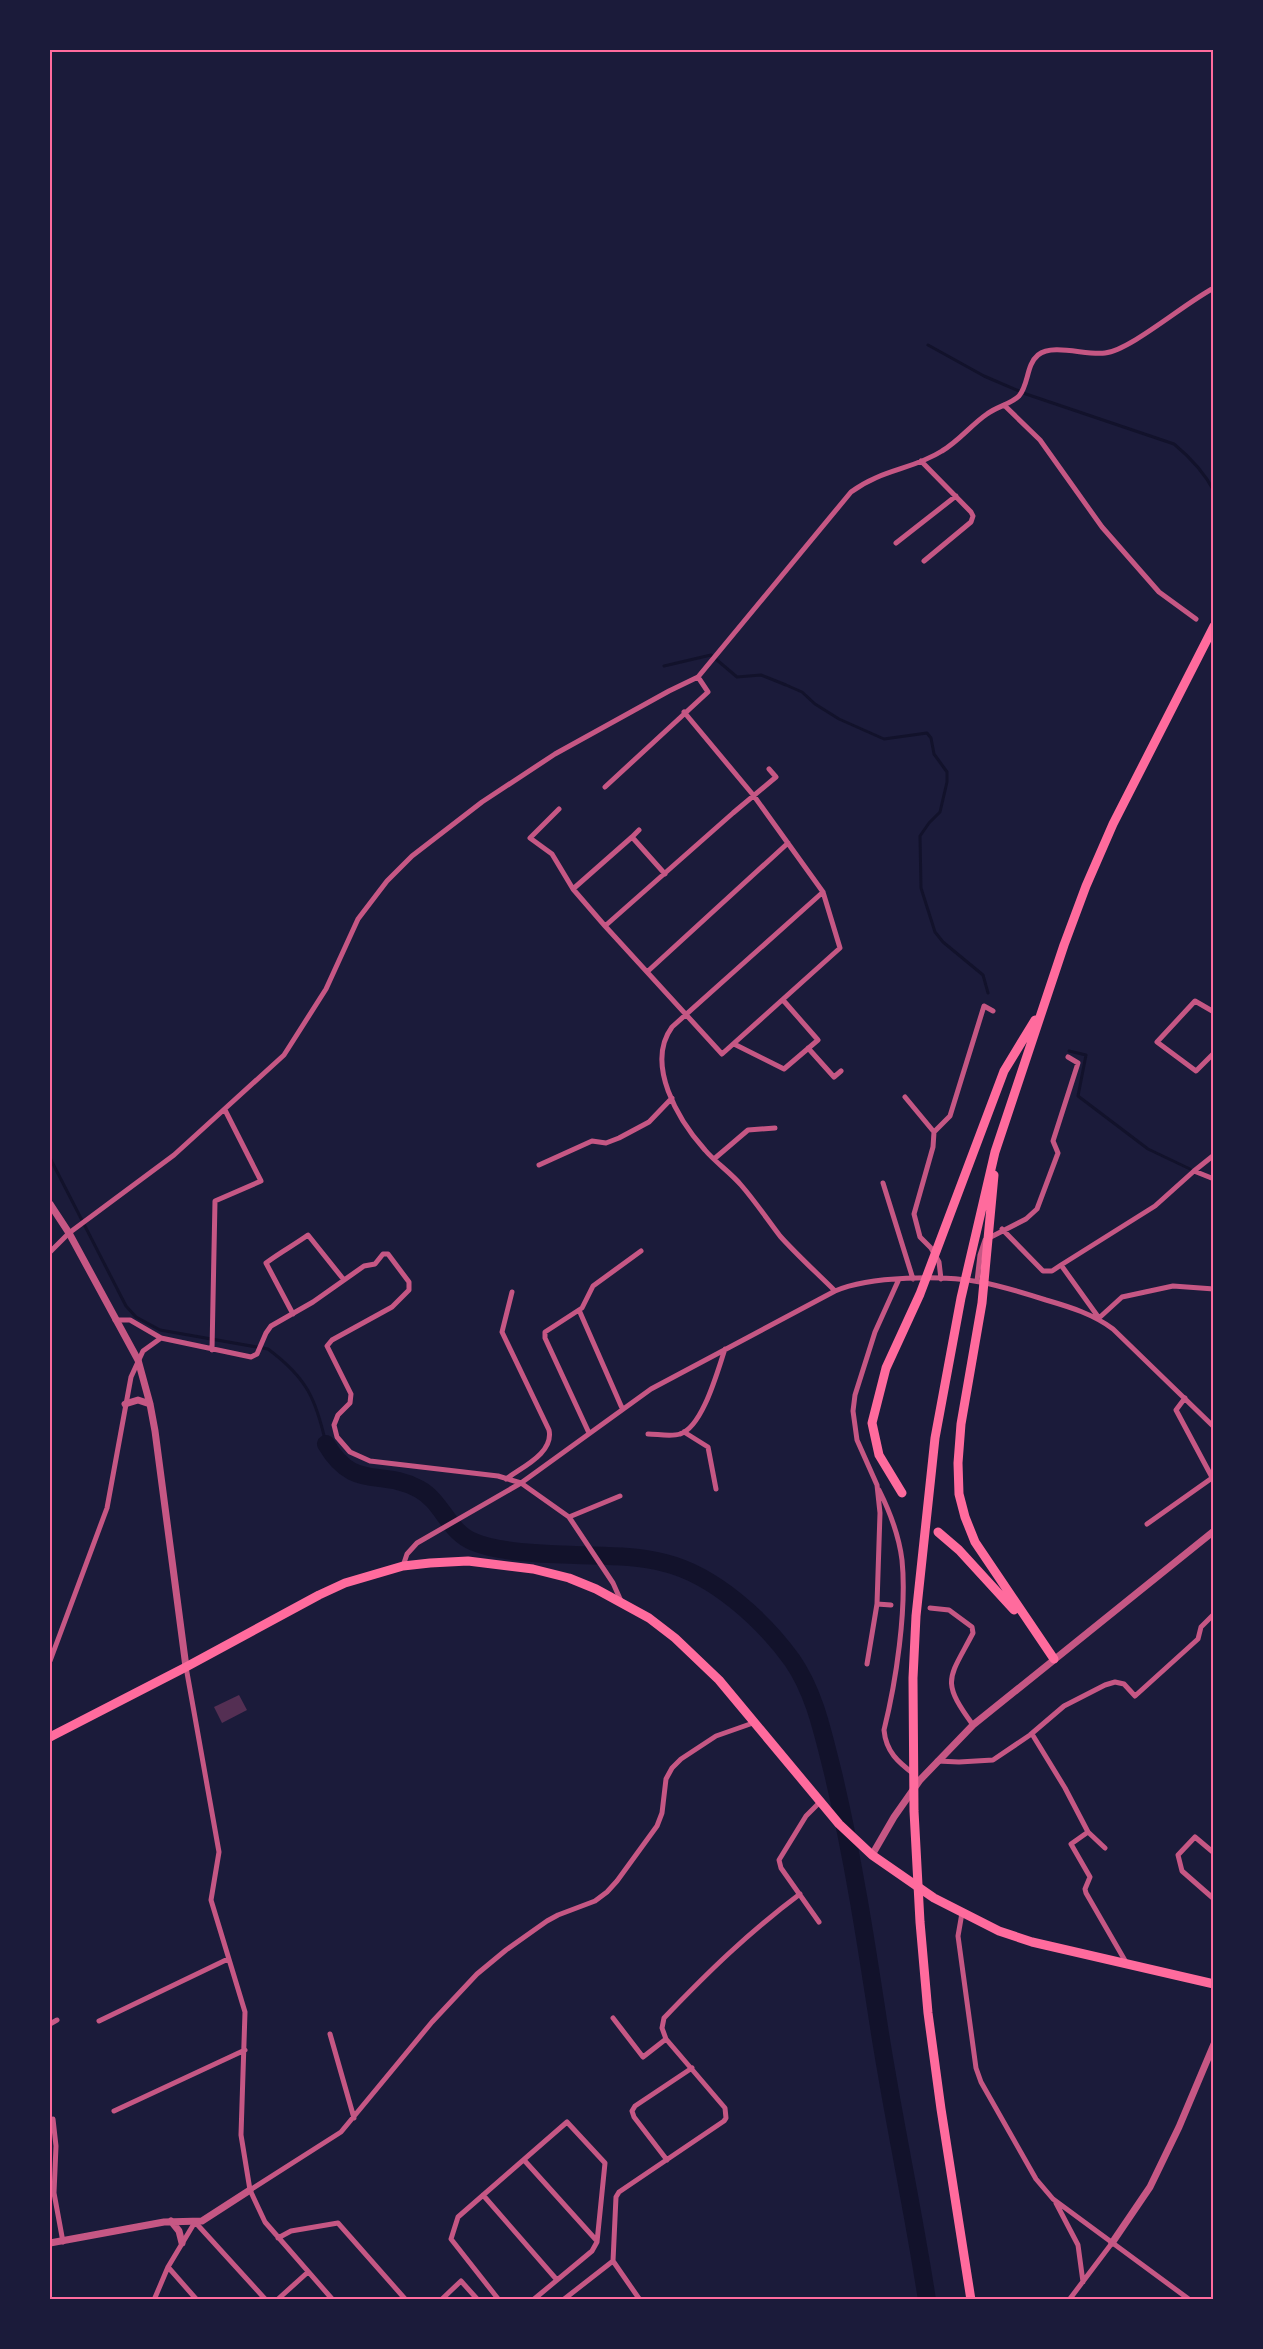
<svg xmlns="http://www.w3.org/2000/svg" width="1263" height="2349" viewBox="0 0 1263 2349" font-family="Mulish,sans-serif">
  <rect width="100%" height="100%" fill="#1b1b3a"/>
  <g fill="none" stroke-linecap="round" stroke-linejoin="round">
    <path stroke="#12122b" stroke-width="3" d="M928,345L984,376L1026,394L1174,444C1191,458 1204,472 1214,491
      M664,666L711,655L737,677L761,675L786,685L802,692L815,704L839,719L884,739L927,733L931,738L934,754L947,772V782L940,812L929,823L920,836L921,888L935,932L943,942L983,975L988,993
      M1069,1051L1086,1055L1078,1096L1148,1149L1190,1169
      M50,1158L126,1306L136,1317L160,1330L268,1349C307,1378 316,1399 326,1444
      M1213,1174H1214"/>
    <path stroke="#12122b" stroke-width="18" d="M326,1444C354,1492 381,1468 419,1489C443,1502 448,1532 474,1542C500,1553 547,1554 575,1555C605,1556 636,1555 665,1563C714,1575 763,1620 792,1660C815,1693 823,1734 833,1773C853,1857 866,1942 879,2027C893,2118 913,2208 927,2300"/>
  </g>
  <path fill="#542f53" d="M239,1695L247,1710L222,1723L214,1707Z"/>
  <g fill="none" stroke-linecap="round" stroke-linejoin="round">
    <path stroke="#c65784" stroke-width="5" d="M1004,405L1040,440L1102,527L1159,592L1196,619
      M921,461L971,512L973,516L971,522L924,561
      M896,543L956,496
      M684,712L754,796L823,892L840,948L722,1054L605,926L733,813L776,777L769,769
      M605,787L708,692L698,677
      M559,809L530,838L552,854L573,889
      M632,837L639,830
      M823,892L672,1027C645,1064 678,1120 705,1150C716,1163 730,1172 741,1185C755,1201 767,1219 780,1236C797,1255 817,1273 835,1291
      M605,926L573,889L632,837L665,874
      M647,972L788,843
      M1214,1012L1195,1001L1157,1042L1196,1071L1214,1053
      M734,1044L784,1069L818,1040L783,1000
      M808,1048L834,1077L841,1071
      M905,1097L934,1132
      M714,1159L748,1130L775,1128
      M539,1165L592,1141L606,1143L619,1138L649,1122L672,1098
      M1194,1171L1214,1155
      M883,1183L913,1279
      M1002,1229L1043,1271H1052L1061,1265
      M50,1252L69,1233L174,1155L284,1055L326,989L358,919L387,881L412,856L482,802L555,754L669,691L698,677L851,492C882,469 912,470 942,451C959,441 971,425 987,414C996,407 1011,404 1019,396C1029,384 1026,365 1038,355C1053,343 1087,356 1105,353C1131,350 1186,302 1214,288
      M941,1279L939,1262L931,1248L920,1237L914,1214L933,1147L934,1132L950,1116L984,1006L993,1011
      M977,1281L980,1255L985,1240L1026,1219L1037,1209L1058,1153L1053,1141L1078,1063L1068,1057
      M579,1310L622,1408
      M293,1314L266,1263C279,1253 294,1245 308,1235L344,1280
      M1099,1318L1061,1265L1155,1206L1194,1171L1214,1179
      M1099,1318L1122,1297L1173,1286L1214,1289
      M115,1320H130L161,1338L251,1357L257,1354L266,1333L271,1326L313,1302L364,1266L375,1264L383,1254H388L409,1282V1290L392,1307L332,1340L327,1346L351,1394L350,1403L338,1415L334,1425L337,1437L350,1452L370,1461L498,1476L521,1483L569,1517L613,1583L621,1601
      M212,1350L215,1201L261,1181L225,1110
      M1185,1398L1176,1410L1214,1481
      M684,1432L708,1447L716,1489
      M589,1433L545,1338V1332L582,1308L593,1286L641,1251
      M648,1434C657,1434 671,1437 680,1434C703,1427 718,1369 725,1349
      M506,1479C522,1467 554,1453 549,1430L502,1332L512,1292
      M879,1490C890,1512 899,1536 902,1560C907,1609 896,1682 884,1730C886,1752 898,1762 915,1775
      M569,1517L620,1496
      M1147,1524L1212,1478
      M403,1566L407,1554L417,1543L521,1483L651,1389L835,1291C870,1276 942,1275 980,1282C1002,1286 1024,1293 1046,1300C1070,1307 1093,1314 1113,1329L1214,1427
      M877,1604L891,1605
      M930,1608L949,1610L972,1627L973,1633C949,1679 940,1680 973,1725
      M50,1661L107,1508L131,1377L143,1351L161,1338
      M867,1664L877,1604L880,1513L877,1485L857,1440L853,1411L855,1395L875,1332L899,1279
      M186,1667L219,1852L211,1900L245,2012L241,2135L250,2190L265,2222L333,2300
      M1032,1734L1065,1788L1088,1832L1071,1844L1090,1877L1085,1889L1086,1893L1127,1964
      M937,1761L959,1762L993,1760L1030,1735L1064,1706L1105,1685L1115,1682L1124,1684L1135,1696L1198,1639L1201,1627L1214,1614
      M1088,1832L1105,1848
      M1214,1853L1195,1837L1178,1855L1182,1871L1214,1899
      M962,1913L958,1936L976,2068L981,2082L1036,2179L1053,2199L1190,2300
      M819,1922L781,1868L779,1860L806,1816L819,1803
      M613,2018L643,2057L666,2039
      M99,2021L228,1959
      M50,2024L57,2020
      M330,2034L354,2118
      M114,2111L245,2050
      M53,2119L56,2146L54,2193L63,2242
      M524,2160L597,2241
      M667,2160L634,2117L632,2111L635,2106L692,2068
      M250,2190L341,2132L432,2022L477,1974L506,1950L547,1921L558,1915L595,1901L607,1892L617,1881L657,1826L662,1813L666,1779L672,1768L681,1759L716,1736L753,1723
      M483,2195L557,2280
      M1056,2203L1078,2245L1083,2282
      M278,2238L291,2231L338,2223L406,2300
      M613,2261L640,2300
      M168,2267L197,2300
      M154,2300L168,2267L195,2222L266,2300
      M277,2300L308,2272
      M441,2300L461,2281L478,2300
      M499,2300L451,2239L458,2217L567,2122L605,2163L597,2242L592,2251L533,2300
      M563,2300L613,2261L616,2197L619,2192L724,2121L726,2118L725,2108L666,2039L662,2028L664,2018C708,1972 749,1932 800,1894
      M1069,2300L1112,2243"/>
    <path stroke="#c65784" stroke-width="7" d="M50,1204L69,1233L138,1360L150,1404L155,1431L186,1667
      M125,1404L138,1400L150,1404
      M872,1855L894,1817L920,1780L973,1725L1214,1531
      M171,2221L179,2231L182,2243
      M50,2243L164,2222L202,2221L250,2190
      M1112,2243L1150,2187L1179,2127L1214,2044"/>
    <path stroke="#ff6b9d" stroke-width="9" d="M50,1737L186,1667L319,1595L345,1583L403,1566L430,1563L468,1561L533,1569L569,1578L596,1589L649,1618L675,1638L719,1680L839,1824L872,1855L934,1898L999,1931L1032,1942L1214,1984"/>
    <path stroke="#ff6b9d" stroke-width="9" d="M994,1175L982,1303L961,1424L958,1463L959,1494L965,1517L975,1542L1054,1659
      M902,1493L879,1455L872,1423L886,1368L920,1294L1004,1071L1035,1020
      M938,1532L959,1550L1014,1610
      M971,2300L941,2109L928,2013L920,1922L914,1811L913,1678L916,1616L935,1438L961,1298L995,1152L1064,945L1086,886L1113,824L1214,626"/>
  </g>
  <rect width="1263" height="2349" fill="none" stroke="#1b1b3a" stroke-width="102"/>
  <rect x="51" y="51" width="1161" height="2247" fill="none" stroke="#ff6b9d" stroke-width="2"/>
</svg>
